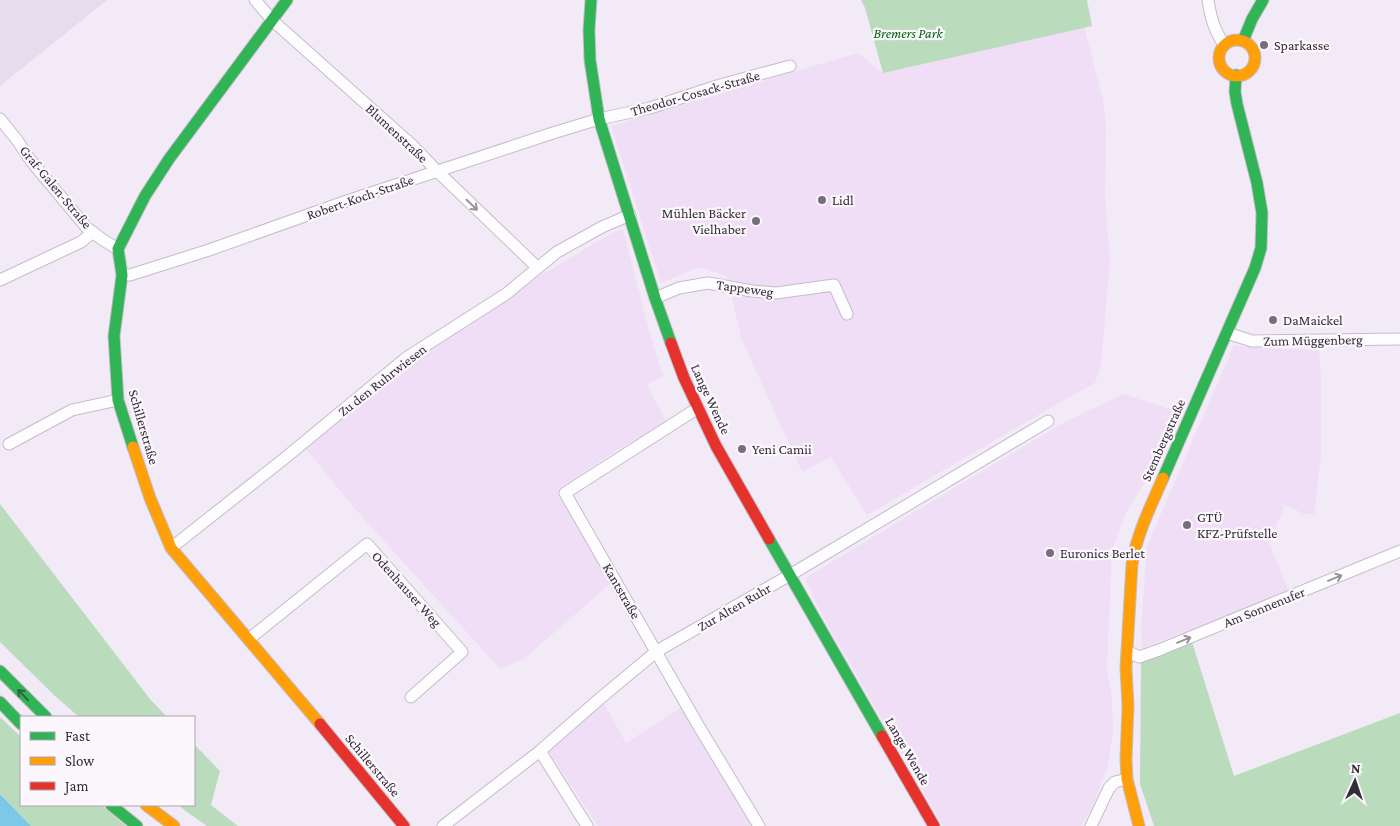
<svg xmlns="http://www.w3.org/2000/svg" width="1400" height="826" viewBox="0 0 1400 826" font-family="'Crimson Pro',serif">
  <rect width="100%" height="100%" fill="#f3eaf8"/>
  <path fill="#efdef6" d="M1084,27L1103,100L1106,129L1105,199L1110,260L1101,365L1095,383L1064,400L867,515L831,457L802,472L741,338L727,276L700,267L661,283L611,126L858,53L883,73Z
    M623,229L647,323L663,376L647,385L667,423L622,447L559,488L558,494L611,583L524,659L500,669L356,510L306,449L409,364L490,312L535,279L612,233Z
    M1234,345L1259,348L1319,350L1321,381V456L1314,514H1304L1285,505L1269,543L1289,592L1142,648L1141,628L1147,546Z
    M1123,394L1179,412L1146,480L1125,515L1112,550L1107,668L1112,699L1113,731L1108,766L1091,809L1081,826H943L819,610L805,578L1063,423Z
    M604,703L626,743L682,707L752,826H598L549,752Z"/>
  <path fill="#e5dced" d="M0,0H107L0,86Z"/>
  <path fill="#bbdbbd" d="M861,0H1087L1092,26L883,73L865,8Z
    M0,504L150,699L167,717H79L54,695L0,642Z
    M1192,642L1234,776L1400,713V826H1154L1140,784L1141,659Z
    M0,717L21,737V805H101L126,826H31L0,794Z
    M194,744L220,771L211,805L238,826H207L187,812L178,805H194Z"/>
  <path fill="#7dc8e6" d="M0,794L31,826H0Z"/>
  <g fill="none" stroke-linecap="round" stroke-linejoin="round">
    <g stroke="#c4bdc8" stroke-width="13">
      <path id="street" d="M255,0L272,20L412,145L437,171L538,268
        M1208,0C1211,19 1214,29 1224,45
        M0,119L17,140L31,161L87,228L103,240L118,249
        M122,275H130L209,250L347,201L553,133L599,119L650,108L720,85L790,66
        M0,280L81,242L93,232
        M655,298L679,288L708,283L752,291L776,293L834,285L847,314
        M1227,333L1252,341L1400,339
        M698,408L565,493L698,725L759,826
        M9,444L72,410L118,400
        M171,548L285,458L406,358L506,294L557,252L602,227L630,215
        M249,639L367,544L462,652L411,697
        M1127,651L1139,657L1159,650L1400,551
        M540,751L587,826
        M443,826L540,751L597,701L657,651L790,575L1048,421
        M1091,826L1109,788L1115,782L1127,779"/>
    </g>
    <g stroke="#c4bdc8" stroke-width="13">
      <path id="fast" d="M591,0L589,30L590,60L599,119L655,298L671,343
        M1243,41L1252,19L1263,0
        M133,447L118,400L114,336L122,275L118,249L145,196L169,159L287,0
        M1163,478L1255,268L1261,248L1262,213L1257,183L1237,104L1235,92L1236,75
        M769,539L882,736
        M0,671L46,717
        M0,702L21,724
        M111,805L137,826"/>
    </g>
    <g stroke="#c4bdc8" stroke-width="13">
      <path id="slow" d="M1219 58a18 18 0 1 1 36 0a18 18 0 1 1-36 0Z
        M133,447L150,498L171,548L320,724
        M146,805L174,826
        M1139,826L1127,779L1126,759L1128,706L1126,668L1132,564C1137,533 1151,506 1163,478"/>
    </g>
    <g stroke="#c4bdc8" stroke-width="13">
      <path id="jam" d="M671,343L684,378L716,446L769,539
        M320,724L404,826
        M882,736L934,826"/>
    </g>
    <use href="#street" stroke="#fdfcfe" stroke-width="11"/>
    <use href="#fast" stroke="#30b455" stroke-width="11"/>
    <use href="#slow" stroke="#ff9f0a" stroke-width="11"/>
    <use href="#jam" stroke="#e5322d" stroke-width="11"/>
  </g>
  <defs><path id="oneway-shaft" d="M-6 0H5M1.5-3L5.5 0L1.5 3" fill="none" stroke-width="1.6" stroke-linecap="round" stroke-linejoin="round" transform="scale(1.25)"/></defs>
  <g stroke="#98949a">
    <use href="#oneway-shaft" transform="translate(472 205) rotate(44)"/>
    <use href="#oneway-shaft" transform="translate(1335 578) rotate(-22)"/>
    <use href="#oneway-shaft" transform="translate(1184 640) rotate(-22)"/>
  </g>
  <use stroke="#316242" href="#oneway-shaft" transform="translate(23 695) rotate(-134)"/>
  <g fill="#766e7a" stroke="#fbf7fc" stroke-width="2">
    <circle cx="1264" cy="45" r="5"/>
    <circle cx="822" cy="200" r="5"/>
    <circle cx="756" cy="221" r="5"/>
    <circle cx="1273" cy="320" r="5"/>
    <circle cx="742" cy="449" r="5"/>
    <circle cx="1187" cy="525" r="5"/>
    <circle cx="1050" cy="553" r="5"/>
  </g>
  <g text-anchor="middle" dominant-baseline="central" stroke-width="4.5" stroke-linejoin="round" paint-order="stroke">
    <g font-size="14" font-style="italic" fill="#00630d" stroke="#fbf7fc">
      <text x="908" y="33">Bremers Park</text>
    </g>
    <g font-size="14" fill="#322c36" stroke="#fbf7fc" text-anchor="start">
      <text x="1274" y="45">Sparkasse</text>
      <text x="832" y="200">Lidl</text>
      <text x="746" y="213" text-anchor="end">Mühlen Bäcker<tspan x="746" dy="16">Vielhaber</tspan></text>
      <text x="1283" y="320">DaMaickel</text>
      <text x="752" y="449">Yeni Camii</text>
      <text x="1197" y="517">GTÜ<tspan x="1197" dy="16">KFZ-Prüfstelle</tspan></text>
      <text x="1060" y="553">Euronics Berlet</text>
    </g>
    <g font-size="14" fill="#322c36" stroke="#fbf7fc">
      <text transform="translate(695 93) rotate(-16)">Theodor-Cosack-Straße</text>
      <text transform="translate(397 133) rotate(43)">Blumenstraße</text>
      <text transform="translate(56 187) rotate(50)">Graf-Galen-Straße</text>
      <text transform="translate(360 197) rotate(-19)">Robert-Koch-Straße</text>
      <text transform="translate(745 288) rotate(8)">Tappeweg</text>
      <text transform="translate(1313 340) rotate(-1)">Zum Müggenberg</text>
      <text transform="translate(382 380) rotate(-38)">Zu den Ruhrwiesen</text>
      <text transform="translate(711 399) rotate(65)">Lange Wende</text>
      <text transform="translate(144 427) rotate(74)">Schillerstraße</text>
      <text transform="translate(1163 440) rotate(-66)">Stembergstraße</text>
      <text transform="translate(407 589) rotate(48)">Odenhauser Weg</text>
      <text transform="translate(622 591) rotate(60)">Kantstraße</text>
      <text transform="translate(734 607) rotate(-30)">Zur Alten Ruhr</text>
      <text transform="translate(1264 607) rotate(-22)">Am Sonnenufer</text>
      <text transform="translate(908 751) rotate(60)">Lange Wende</text>
      <text transform="translate(373 765) rotate(50)">Schillerstraße</text>
    </g>
  </g>
  <rect x="20" y="716" width="175" height="90" fill="#fbf7fc" stroke="#aba6ad"/>
  <rect x="30" y="732" width="25" height="8" fill="#30b455" stroke="#aba6ad"/>
  <text x="65" y="741" font-size="15" fill="#322c36">Fast</text>
  <rect x="30" y="757" width="25" height="8" fill="#ff9f0a" stroke="#aba6ad"/>
  <text x="65" y="766" font-size="15" fill="#322c36">Slow</text>
  <rect x="30" y="782" width="25" height="8" fill="#e5322d" stroke="#aba6ad"/>
  <text x="65" y="791" font-size="15" fill="#322c36">Jam</text>
  <g transform="translate(1355 781) rotate(3)" stroke="#fbf7fc" stroke-width="4" paint-order="stroke">
  <path d="M0-4L9 19L0 12L-9 19Z" fill="#322c36"/>
  <text y="-8" font-size="14" font-weight="bold" text-anchor="middle" fill="#322c36">N</text>
  </g>
</svg>
